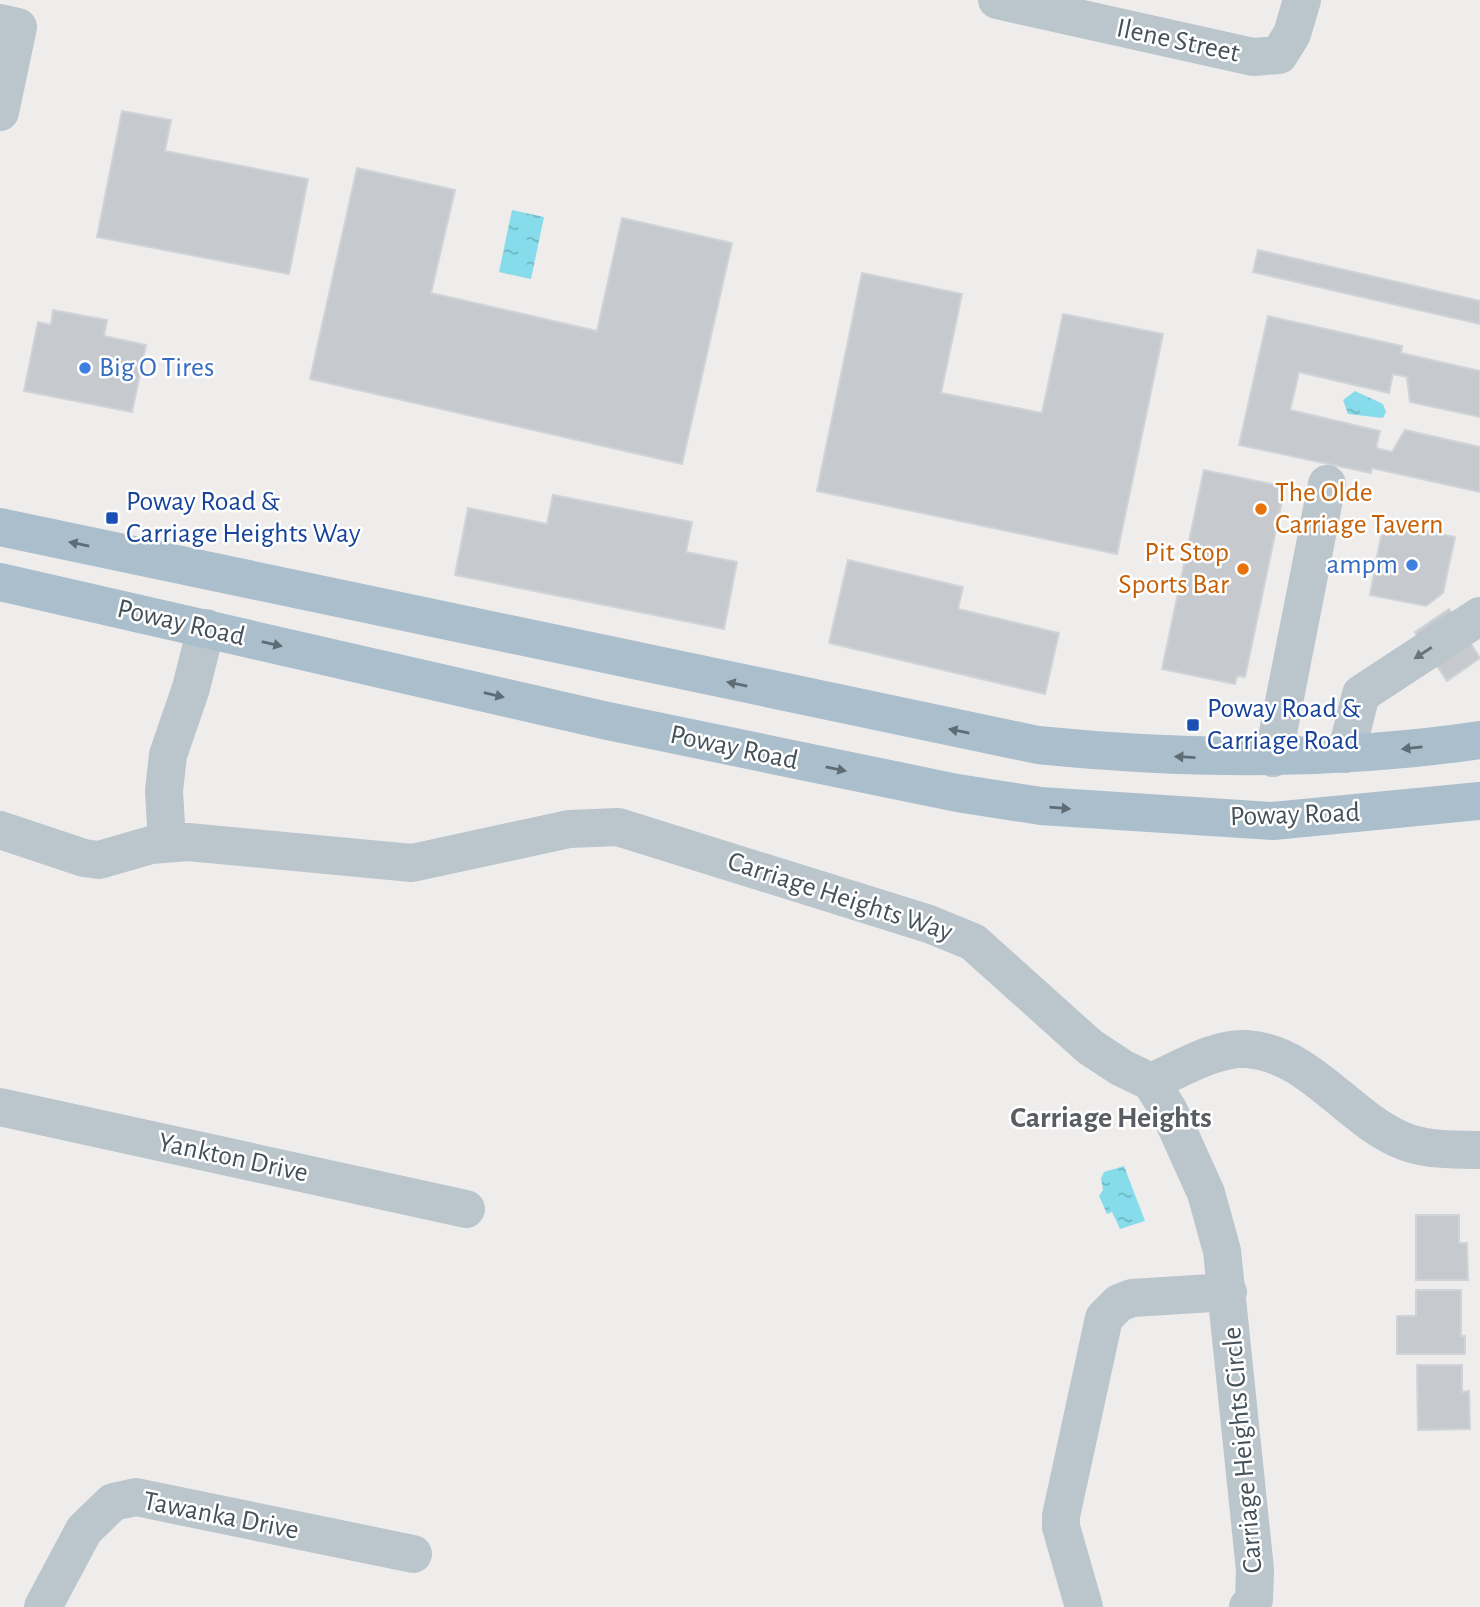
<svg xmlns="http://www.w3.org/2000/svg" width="1480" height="1607" viewBox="0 0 1480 1607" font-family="'Alegreya Sans',sans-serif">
  <defs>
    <pattern id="water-ripples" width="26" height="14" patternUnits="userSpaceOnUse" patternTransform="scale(1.75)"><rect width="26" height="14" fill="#86dceb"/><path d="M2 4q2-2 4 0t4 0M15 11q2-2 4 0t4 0" fill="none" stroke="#6fb5c1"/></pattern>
  </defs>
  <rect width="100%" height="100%" fill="#efecec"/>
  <path fill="url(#water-ripples)" d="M512,210L544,217L531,279L499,272Z
    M1355,391L1383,404L1386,412L1383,418L1348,414L1343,400Z
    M1124,1166L1145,1221L1120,1229L1112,1212L1107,1214L1099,1196L1103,1190L1101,1178L1104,1172Z"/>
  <path fill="#c6cacf" stroke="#d0d3d8" stroke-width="2" d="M122,111L171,120L165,151L308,179L289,274L97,237Z
    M357,168L455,190L431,293L597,331L622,218L732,243L682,464L310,379Z
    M1258,250L1480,301V324L1253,272Z
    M862,273L962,294L941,393L1042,413L1063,314L1163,334L1117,554L817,491Z
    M53,310L107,320L104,336L146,345L132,412L24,391L38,322L51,325Z
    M1268,316L1402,346L1401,353L1480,371V417L1410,402L1407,377L1393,374L1389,393L1299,372L1290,410L1380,431L1376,448L1392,452L1405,430L1480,447V492L1372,468L1371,473L1239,445Z
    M1204,470L1285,487L1245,677L1237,676L1235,684L1162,669Z
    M553,495L692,522L686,552L737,562L724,629L455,575L468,508L547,524Z
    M1399,526L1455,537L1443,593L1426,606L1370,595L1381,536Z
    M848,560L963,587L958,609L1059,633L1045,694L829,643Z
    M1449,609L1480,658L1447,681L1415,632Z
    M1416,1215H1459V1243H1467L1468,1280H1416Z
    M1416,1290H1461V1336H1465V1354H1397V1316H1416Z
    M1417,1365H1462V1392L1469,1391L1470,1429L1418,1430Z"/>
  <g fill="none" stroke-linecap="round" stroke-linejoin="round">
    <path stroke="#bac5cc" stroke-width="38" d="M997,0L1253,57L1279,55L1292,34L1302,0
      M0,23L18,27L0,112
      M1346,754L1361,694L1480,616
      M1273,758L1327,484
      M0,830L84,858L99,860L151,845L188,842L412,863L569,829L618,827L929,924L973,942L1090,1047L1122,1068L1151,1082C1179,1070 1215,1047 1246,1049C1309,1053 1347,1117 1401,1140C1426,1151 1453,1149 1480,1150
      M167,842L164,791L168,755L191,688L206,628
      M1151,1082L1169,1111L1206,1193L1222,1251L1255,1570L1254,1599L1248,1607
      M0,1107L466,1209
      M43,1607L84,1530L113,1502L136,1497L413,1554
      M1084,1607L1061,1527V1516L1104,1318L1119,1303L1132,1298L1228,1292"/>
    <path stroke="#abbecc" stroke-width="38" d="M0,527L1038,745C1186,760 1332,762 1480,740
      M0,582L603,720L957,793L1041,806L1273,821L1480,801"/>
  </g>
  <defs><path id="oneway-solid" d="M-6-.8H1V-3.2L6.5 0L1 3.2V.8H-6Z" transform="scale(1.75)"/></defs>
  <g fill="#5e6c76">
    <use href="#oneway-solid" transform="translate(79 544) rotate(-168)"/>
    <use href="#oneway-solid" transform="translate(272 644) rotate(13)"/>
    <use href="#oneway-solid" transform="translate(737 684) rotate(-168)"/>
    <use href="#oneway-solid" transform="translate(494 695) rotate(13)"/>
    <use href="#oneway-solid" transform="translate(959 731) rotate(-169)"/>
    <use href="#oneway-solid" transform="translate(1412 748) rotate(174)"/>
    <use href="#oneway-solid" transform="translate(1185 757) rotate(-177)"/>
    <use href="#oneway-solid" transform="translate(836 769) rotate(12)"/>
    <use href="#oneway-solid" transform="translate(1060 808) rotate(5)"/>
  </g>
  <use fill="#68747c" href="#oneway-solid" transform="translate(1423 653) rotate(147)"/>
  <g fill="#3f7fe0" stroke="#fff" stroke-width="2.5">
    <circle cx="85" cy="368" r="7"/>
    <circle cx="1412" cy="565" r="7"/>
  </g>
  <g fill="#e8710a" stroke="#fff" stroke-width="2.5">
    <circle cx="1261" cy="509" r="7"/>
    <circle cx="1243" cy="569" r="7"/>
  </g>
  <g fill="#1a4fb4" stroke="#fff" stroke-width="2.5">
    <rect x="105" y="511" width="14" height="14" rx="3.5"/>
    <rect x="1186" y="718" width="14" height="14" rx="3.5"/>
  </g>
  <g text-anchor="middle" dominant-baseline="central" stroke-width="5" stroke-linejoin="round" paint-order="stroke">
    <g font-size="28" fill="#45515a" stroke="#fff">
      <text transform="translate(1178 41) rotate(12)">Ilene Street</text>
      <text transform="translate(181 623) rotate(13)">Poway Road</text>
      <text transform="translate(734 748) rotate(12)">Poway Road</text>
      <text transform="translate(1295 815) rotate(-2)">Poway Road</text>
      <text transform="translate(840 897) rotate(18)">Carriage Heights Way</text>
      <text transform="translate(233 1158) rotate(12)">Yankton Drive</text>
      <text transform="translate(1243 1450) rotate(-95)">Carriage Heights Circle</text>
      <text transform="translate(221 1516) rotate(11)">Tawanka Drive</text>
    </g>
    <g font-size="28" fill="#366cbe" stroke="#fff" text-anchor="start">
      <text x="99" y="368">Big O Tires</text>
      <text x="1398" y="565" text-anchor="end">ampm</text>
    </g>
    <g font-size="28" fill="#c56008" stroke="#fff" text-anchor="start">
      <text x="1275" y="493">The Olde<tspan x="1275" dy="32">Carriage Tavern</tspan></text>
      <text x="1229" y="553" text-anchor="end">Pit Stop<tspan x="1229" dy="32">Sports Bar</tspan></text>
    </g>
    <g font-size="28" fill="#164399" stroke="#fff" text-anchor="start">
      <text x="126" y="502">Poway Road &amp;<tspan x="126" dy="32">Carriage Heights Way</tspan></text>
      <text x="1207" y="709">Poway Road &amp;<tspan x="1207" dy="32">Carriage Road</tspan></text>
    </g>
    <g font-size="30" font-weight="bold" fill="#595d61" stroke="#fff">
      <text x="1111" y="1118">Carriage Heights</text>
    </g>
  </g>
</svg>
